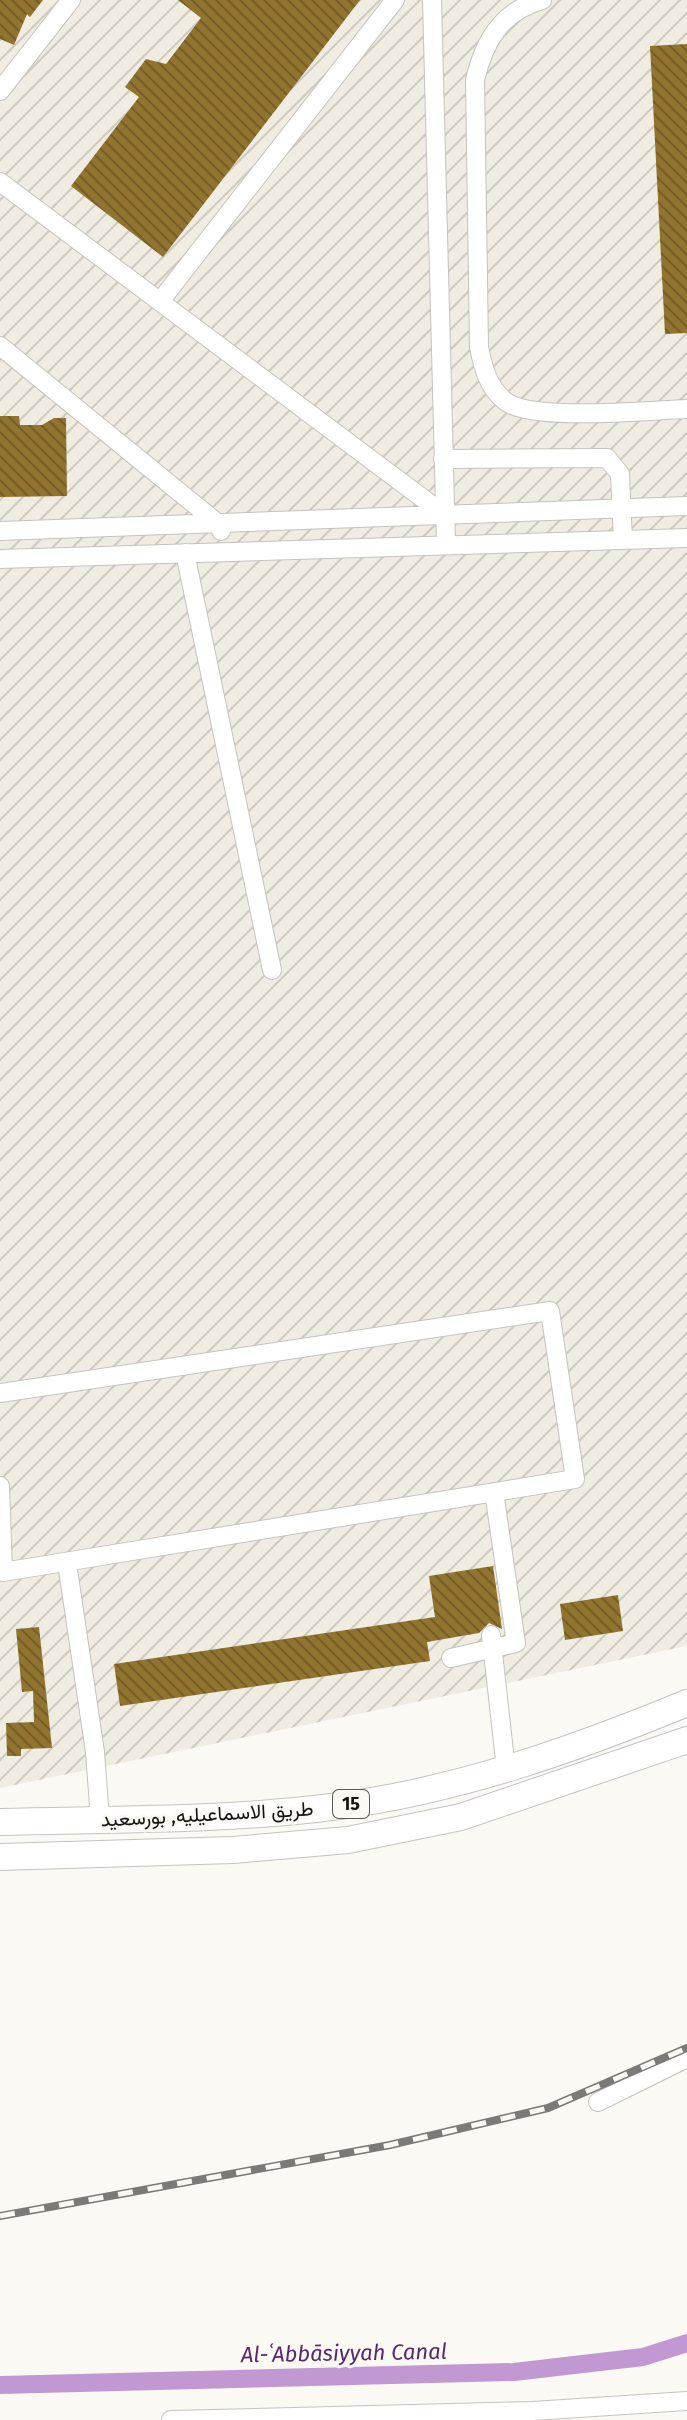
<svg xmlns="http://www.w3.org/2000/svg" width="687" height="2420" viewBox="0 0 687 2420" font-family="'Fira Sans',Vazirmatn,sans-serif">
  <defs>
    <pattern id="industrial-furrows" width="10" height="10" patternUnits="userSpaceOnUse" patternTransform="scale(2)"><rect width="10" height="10" fill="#f1ece1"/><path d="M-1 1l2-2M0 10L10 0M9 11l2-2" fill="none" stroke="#cecac0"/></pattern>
    <pattern id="building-back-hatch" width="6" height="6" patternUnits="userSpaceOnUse" patternTransform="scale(2)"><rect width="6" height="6" fill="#917430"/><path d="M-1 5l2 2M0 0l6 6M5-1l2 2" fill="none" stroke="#755e27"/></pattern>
  </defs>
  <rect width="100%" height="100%" fill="#fbf9f4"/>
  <path fill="url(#industrial-furrows)" d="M0,0H687V1646L0,1788Z"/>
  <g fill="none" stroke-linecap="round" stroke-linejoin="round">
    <path stroke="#c198d2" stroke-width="18" d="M0,2385L514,2372L643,2357L687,2343"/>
  </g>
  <path fill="url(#building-back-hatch)" d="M0,0H43L30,17L27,14L14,45L0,39Z
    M178,0H360L163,257L71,186L139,97L125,87L146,59L166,64L201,18Z
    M687,44V333L665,334L650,46Z
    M0,416H19L20,425H42L54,418H66L67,496L0,497Z
    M493,1566L502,1629L489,1623L479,1633L427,1642L430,1661L120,1706L114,1664L435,1617L429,1576Z
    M618,1595L623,1631L565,1640L560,1604Z
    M39,1627L52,1748L21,1749V1756H7L6,1723L34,1722L33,1691L22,1692L16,1629Z"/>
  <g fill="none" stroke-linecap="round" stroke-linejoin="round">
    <g stroke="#c5c3be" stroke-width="20">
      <path id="minor" d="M432,0L446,544
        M542,0C501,11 484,42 475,80L479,347C483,368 488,387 505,401C530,422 649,410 687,409
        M0,91L71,0
        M0,182L445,515
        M161,300L395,0
        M0,346L221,526V531
        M443,459L607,458L620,474L623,540
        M0,531L687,506
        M185,553L272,970
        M0,559L687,538
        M0,1393L550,1311L575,1479L3,1572L0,1486
        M67,1563L95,1752L100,1819
        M491,1635L506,1769
        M451,1658L516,1643L494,1492
        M598,2102L687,2058
        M171,2420L533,2411L687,2401"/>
    </g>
    <g stroke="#c5c3be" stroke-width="28">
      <path id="highway" d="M0,1822C113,1819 227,1821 339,1806C460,1790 575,1749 687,1703
        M0,1857L233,1850L348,1840L461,1817L687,1740"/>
    </g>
    <use href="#minor" stroke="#fff" stroke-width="18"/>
    <use href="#highway" stroke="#fff" stroke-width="26"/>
    <g stroke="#7b7a77" stroke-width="8">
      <path id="rail" d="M0,2216L390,2145L548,2108L687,2048"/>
    </g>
    <use href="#rail" stroke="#fbf9f4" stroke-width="5" stroke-dasharray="15" stroke-linecap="butt"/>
  </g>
  <g text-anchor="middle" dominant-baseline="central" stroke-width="6" stroke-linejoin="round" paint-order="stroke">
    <rect fill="#fbf9f4" stroke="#595855" stroke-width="2" x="333" y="1790" width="36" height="28" rx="6"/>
    <g font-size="18" font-weight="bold" fill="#131311">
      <text x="351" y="1804">15</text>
    </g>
    <g font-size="20" fill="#131311" stroke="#fbf9f4">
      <text transform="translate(207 1814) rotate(-3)">طريق الاسماعيليه, بورسعيد</text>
    </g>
    <g font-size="22" font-style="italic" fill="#59276d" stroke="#fbf9f4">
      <text transform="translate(344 2353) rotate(-1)">Al-ʿAbbāsiyyah Canal</text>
    </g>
  </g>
</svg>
